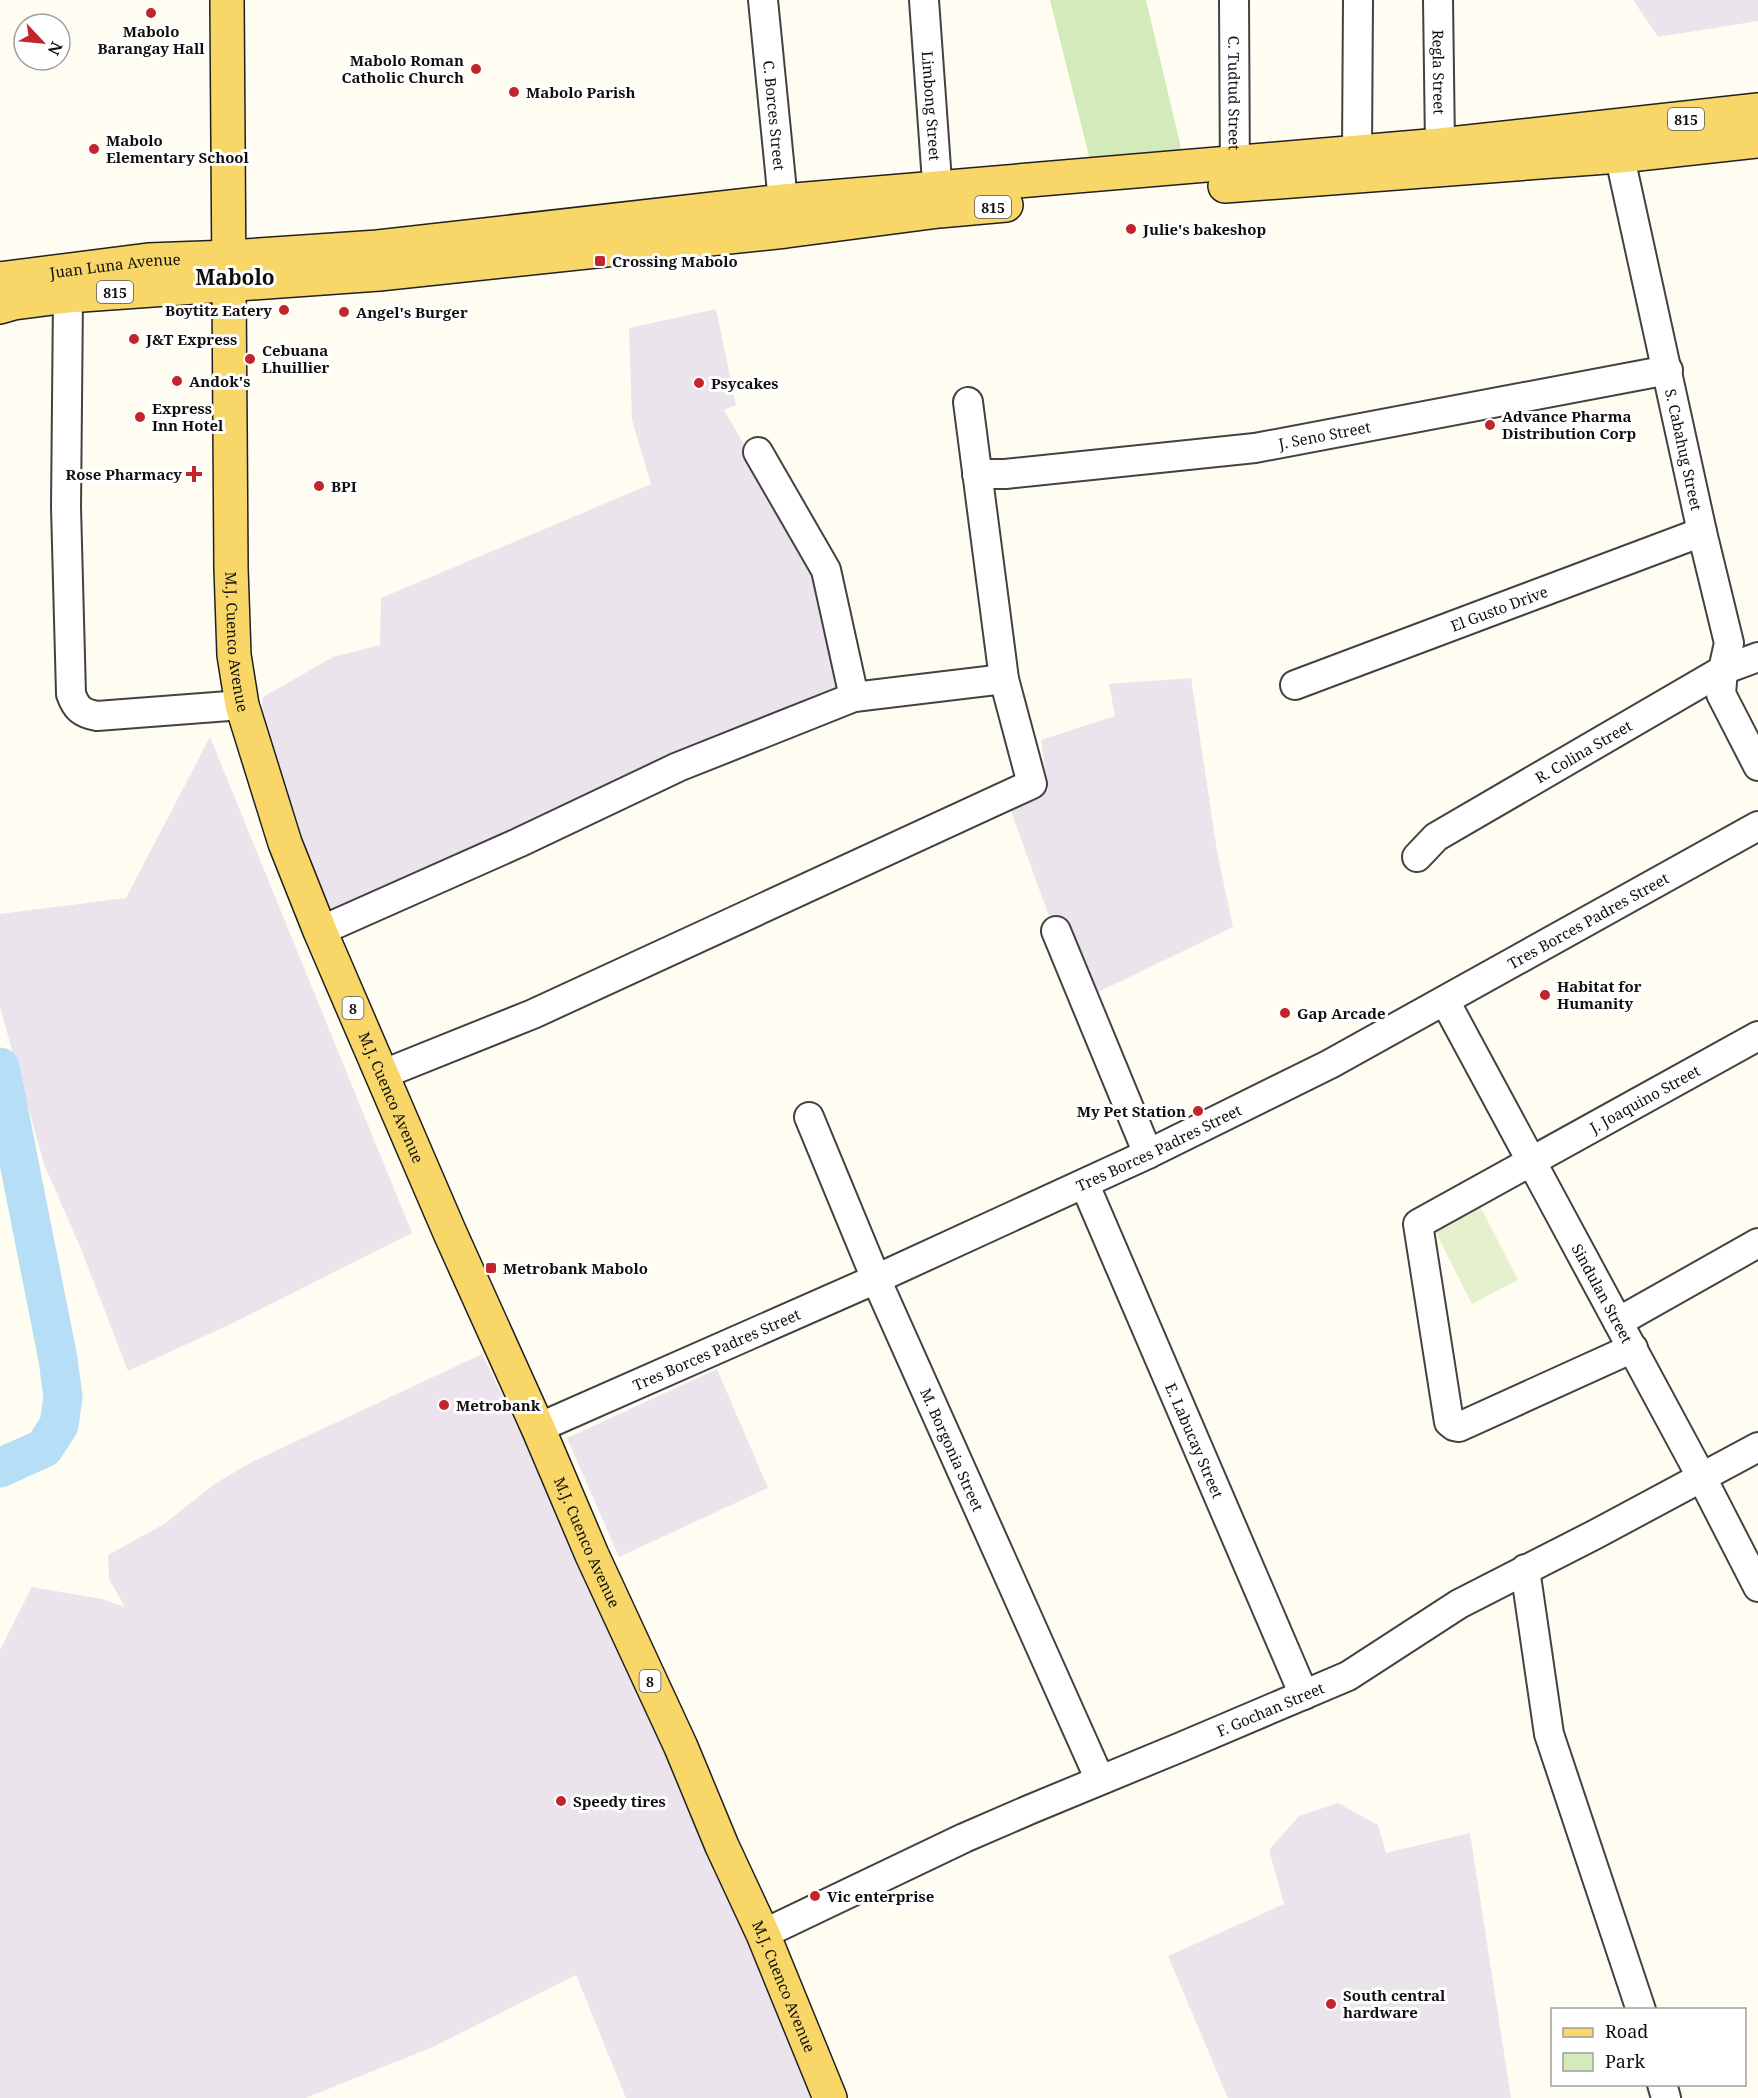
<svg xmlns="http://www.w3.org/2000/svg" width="1758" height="2098" viewBox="0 0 1758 2098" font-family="'Noto Serif',serif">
  <rect width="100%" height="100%" fill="#fffcf1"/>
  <path fill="#ece4ed" d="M1633,0H1758V21L1658,37Z
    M716,309L736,405L724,410L819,572L843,691L330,914L260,721L263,697L333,657L380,645L381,598L651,484L632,420L629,328Z
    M1191,678L1217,851L1233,927L1088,997L1053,927L1009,806L1048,790L1041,740L1115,716L1109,684Z
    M210,737L412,1233L233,1323L128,1371L81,1249L44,1164L0,1007V914L126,898Z
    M482,1354L533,1458L732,1904L810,2098H626L576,1975L433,2047L306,2098H0V1650L32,1587L102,1599L125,1607L109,1579L108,1555L164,1524L216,1483L250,1463Z
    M717,1369L768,1488L619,1557L567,1438Z
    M1338,1803L1378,1825L1386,1853L1470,1833L1511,2098H1228L1168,1956L1284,1904L1269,1850L1299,1816Z"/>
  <path fill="#d3eaba" d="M1050,0H1146L1182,152L1091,164Z"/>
  <path fill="#e4f1cc" d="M1477,1200L1518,1280L1472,1304L1431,1223Z"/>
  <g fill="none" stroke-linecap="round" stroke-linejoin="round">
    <path stroke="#b6def6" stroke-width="39" d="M0,1067L58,1359L63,1397L59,1425L44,1448L0,1468"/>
    <g stroke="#424242" stroke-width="32">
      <g id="minor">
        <path id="s1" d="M763,0L785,222"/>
        <path id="s2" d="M924,0L939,210"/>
        <path id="s3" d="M1234,0L1235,184"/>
        <path id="s4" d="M1438,0L1440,145"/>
        <path id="s5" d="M1615,135L1702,532L1729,643L1723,670L1721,694L1758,766"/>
        <path d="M1357,151L1358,0"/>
        <path d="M68,296L66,507L71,694C76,708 81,713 97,716L242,705"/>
        <path d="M758,452L826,570L854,697"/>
        <path id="s6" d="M977,474H1005L1255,448L1668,370"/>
        <path id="s7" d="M1295,685L1702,532"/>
        <path id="s8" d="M1417,857L1436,837L1723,670L1758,657"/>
        <path d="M320,931L518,843L678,767L854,697L1004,679"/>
        <path d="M1056,931L1148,1154"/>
        <path id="s9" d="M1445,1001L1702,1478L1758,1587"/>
        <path d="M381,1075L533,1014L1032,784L1004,679L968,402"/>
        <path id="s10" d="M809,1117L876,1279L1100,1780"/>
        <path id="s11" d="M1085,1185L1304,1695"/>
        <path d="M1618,1322L1758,1243"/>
        <path id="s12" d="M1633,1348L1459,1427L1454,1426L1449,1422L1418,1224L1758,1036"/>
        <path id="s13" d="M538,1428L876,1279L1148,1154L1330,1064L1758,826"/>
        <path d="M1525,1569L1549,1734L1641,2010"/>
        <path id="s14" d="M763,1934L964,1838L1031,1809L1181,1747L1348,1676L1459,1604L1596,1534L1758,1447"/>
        <path d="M1662,2084L1666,2098"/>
      </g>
    </g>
    <g stroke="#202020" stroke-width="36">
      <g id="major">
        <path id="s15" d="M227,0L231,568L234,655L242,705L285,843L320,931L450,1233L538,1428L592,1555L681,1747L722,1846L763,1934L830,2098"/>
        <path d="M1225,186L1620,156L1758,141"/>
        <path id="s16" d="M0,279L148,260L230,257L378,247L783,201L1440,145L1758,110"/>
        <path d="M0,307L14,303L68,296L379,274L786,231L939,211L1006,205"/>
      </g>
    </g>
    <use href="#minor" stroke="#fff" stroke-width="28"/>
    <use href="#major" stroke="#f9d668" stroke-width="33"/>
  </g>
  <g fill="#c0262c" stroke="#fff" stroke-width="2">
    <circle cx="151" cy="13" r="6"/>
    <circle cx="476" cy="69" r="6"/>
    <circle cx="514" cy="92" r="6"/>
    <circle cx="94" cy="149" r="6"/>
    <circle cx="1131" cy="229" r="6"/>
    <rect x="594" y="255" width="12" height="12" rx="3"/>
    <circle cx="284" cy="310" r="6"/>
    <circle cx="344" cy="312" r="6"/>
    <circle cx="134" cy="339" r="6"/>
    <circle cx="250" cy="359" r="6"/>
    <circle cx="177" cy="381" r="6"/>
    <circle cx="699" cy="383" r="6"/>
    <circle cx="140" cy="417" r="6"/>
    <circle cx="1490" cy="425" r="6"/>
    <path d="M191 465h6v6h6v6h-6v6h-6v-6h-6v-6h6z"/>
    <circle cx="319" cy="486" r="6"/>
    <circle cx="1545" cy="995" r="6"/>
    <circle cx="1285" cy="1013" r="6"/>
    <circle cx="1198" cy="1111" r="6"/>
    <rect x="485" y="1262" width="12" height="12" rx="3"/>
    <circle cx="444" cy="1405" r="6"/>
    <circle cx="561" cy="1801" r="6"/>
    <circle cx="815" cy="1896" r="6"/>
    <circle cx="1331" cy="2004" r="6"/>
  </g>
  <g text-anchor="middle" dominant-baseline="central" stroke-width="6" stroke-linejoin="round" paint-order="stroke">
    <g fill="#fff" stroke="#575757" stroke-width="1.5">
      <rect x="1668" y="108" width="36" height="22" rx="4.5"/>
      <rect x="975" y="196" width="36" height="22" rx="4.5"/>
      <rect x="97" y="281" width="36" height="22" rx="4.5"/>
      <rect x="342.5" y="997" width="21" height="22" rx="4.5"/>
      <rect x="639.5" y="1670" width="21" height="22" rx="4.5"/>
    </g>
    <g font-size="14" font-weight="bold" fill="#0f0f0f">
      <text x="1686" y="119">815</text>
      <text x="993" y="207">815</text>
      <text x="115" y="292">815</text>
      <text x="353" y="1008">8</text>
      <text x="650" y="1681">8</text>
    </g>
    <g font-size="15" font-weight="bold" fill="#0f0f0f" stroke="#fff" text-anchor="start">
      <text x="151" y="31" text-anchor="middle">Mabolo<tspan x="151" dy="17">Barangay Hall</tspan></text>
      <text x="464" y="60" text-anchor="end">Mabolo Roman<tspan x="464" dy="17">Catholic Church</tspan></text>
      <text x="526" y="92">Mabolo Parish</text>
      <text x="106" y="140">Mabolo<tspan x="106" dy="17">Elementary School</tspan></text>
      <text x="1143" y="229">Julie's bakeshop</text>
      <text x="612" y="261">Crossing Mabolo</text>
      <text x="272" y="310" text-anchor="end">Boytitz Eatery</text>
      <text x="356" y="312">Angel's Burger</text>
      <text x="146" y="339">J&amp;T Express</text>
      <text x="262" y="350">Cebuana<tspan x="262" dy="17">Lhuillier</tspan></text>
      <text x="189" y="381">Andok's</text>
      <text x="711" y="383">Psycakes</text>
      <text x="152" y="408">Express<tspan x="152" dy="17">Inn Hotel</tspan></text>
      <text x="1502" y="416">Advance Pharma<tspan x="1502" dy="17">Distribution Corp</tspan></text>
      <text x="182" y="474" text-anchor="end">Rose Pharmacy</text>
      <text x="331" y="486">BPI</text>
      <text x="1557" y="986">Habitat for<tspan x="1557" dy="17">Humanity</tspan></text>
      <text x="1297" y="1013">Gap Arcade</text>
      <text x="1186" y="1111" text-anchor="end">My Pet Station</text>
      <text x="503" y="1268">Metrobank Mabolo</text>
      <text x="456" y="1405">Metrobank</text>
      <text x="573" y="1801">Speedy tires</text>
      <text x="827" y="1896">Vic enterprise</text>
      <text x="1343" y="1995">South central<tspan x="1343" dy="17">hardware</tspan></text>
    </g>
    <g font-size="15" fill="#0f0f0f" stroke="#fff">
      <text stroke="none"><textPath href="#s4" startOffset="72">Regla Street</textPath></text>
      <text stroke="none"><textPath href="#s3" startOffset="93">C. Tudtud Street</textPath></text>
      <text stroke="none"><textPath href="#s2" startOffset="106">Limbong Street</textPath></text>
      <text stroke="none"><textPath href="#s1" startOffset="116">C. Borces Street</textPath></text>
      <text stroke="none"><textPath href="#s16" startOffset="116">Juan Luna Avenue</textPath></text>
      <text stroke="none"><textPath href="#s6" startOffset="350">J. Seno Street</textPath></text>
      <text stroke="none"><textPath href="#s5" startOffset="322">S. Cabahug Street</textPath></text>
      <text stroke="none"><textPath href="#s7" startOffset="218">El Gusto Drive</textPath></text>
      <text stroke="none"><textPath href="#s15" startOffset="642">M.J. Cuenco Avenue</textPath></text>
      <text stroke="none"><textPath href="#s8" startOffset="198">R. Colina Street</textPath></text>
      <text stroke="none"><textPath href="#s13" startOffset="1167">Tres Borces Padres Street</textPath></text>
      <text stroke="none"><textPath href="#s12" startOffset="662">J. Joaquino Street</textPath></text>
      <text stroke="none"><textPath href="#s15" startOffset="1126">M.J. Cuenco Avenue</textPath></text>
      <text stroke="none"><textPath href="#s13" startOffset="681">Tres Borces Padres Street</textPath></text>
      <text stroke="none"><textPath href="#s9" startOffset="332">Sindulan Street</textPath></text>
      <text stroke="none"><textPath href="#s13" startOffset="195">Tres Borces Padres Street</textPath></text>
      <text stroke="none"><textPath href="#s11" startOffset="278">E. Labucay Street</textPath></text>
      <text stroke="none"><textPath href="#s10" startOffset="362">M. Borgonia Street</textPath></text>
      <text stroke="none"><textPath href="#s15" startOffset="1612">M.J. Cuenco Avenue</textPath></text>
      <text stroke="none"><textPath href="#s14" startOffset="555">F. Gochan Street</textPath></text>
      <text stroke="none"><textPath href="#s15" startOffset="2098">M.J. Cuenco Avenue</textPath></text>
    </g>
    <g font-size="21" font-weight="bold" fill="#0f0f0f" stroke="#fff">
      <text x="235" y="277">Mabolo</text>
    </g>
  </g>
  <rect x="1551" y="2008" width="195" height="78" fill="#ffffff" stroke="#9f9f9f" stroke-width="1.5"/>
  <rect x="1563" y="2028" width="30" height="9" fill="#f9d668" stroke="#9f9f9f" stroke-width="1.5"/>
  <text x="1605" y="2038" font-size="18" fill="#0f0f0f">Road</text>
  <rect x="1563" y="2053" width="30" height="18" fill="#d3eaba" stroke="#9f9f9f" stroke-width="1.5"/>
  <text x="1605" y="2068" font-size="18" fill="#0f0f0f">Park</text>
  <g transform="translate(42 42) rotate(116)"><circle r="28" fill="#ffffff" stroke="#9f9f9f" stroke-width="1.5"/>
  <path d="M0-4.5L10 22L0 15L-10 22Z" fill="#c0262c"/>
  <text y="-9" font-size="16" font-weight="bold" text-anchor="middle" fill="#0f0f0f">N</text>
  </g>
</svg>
